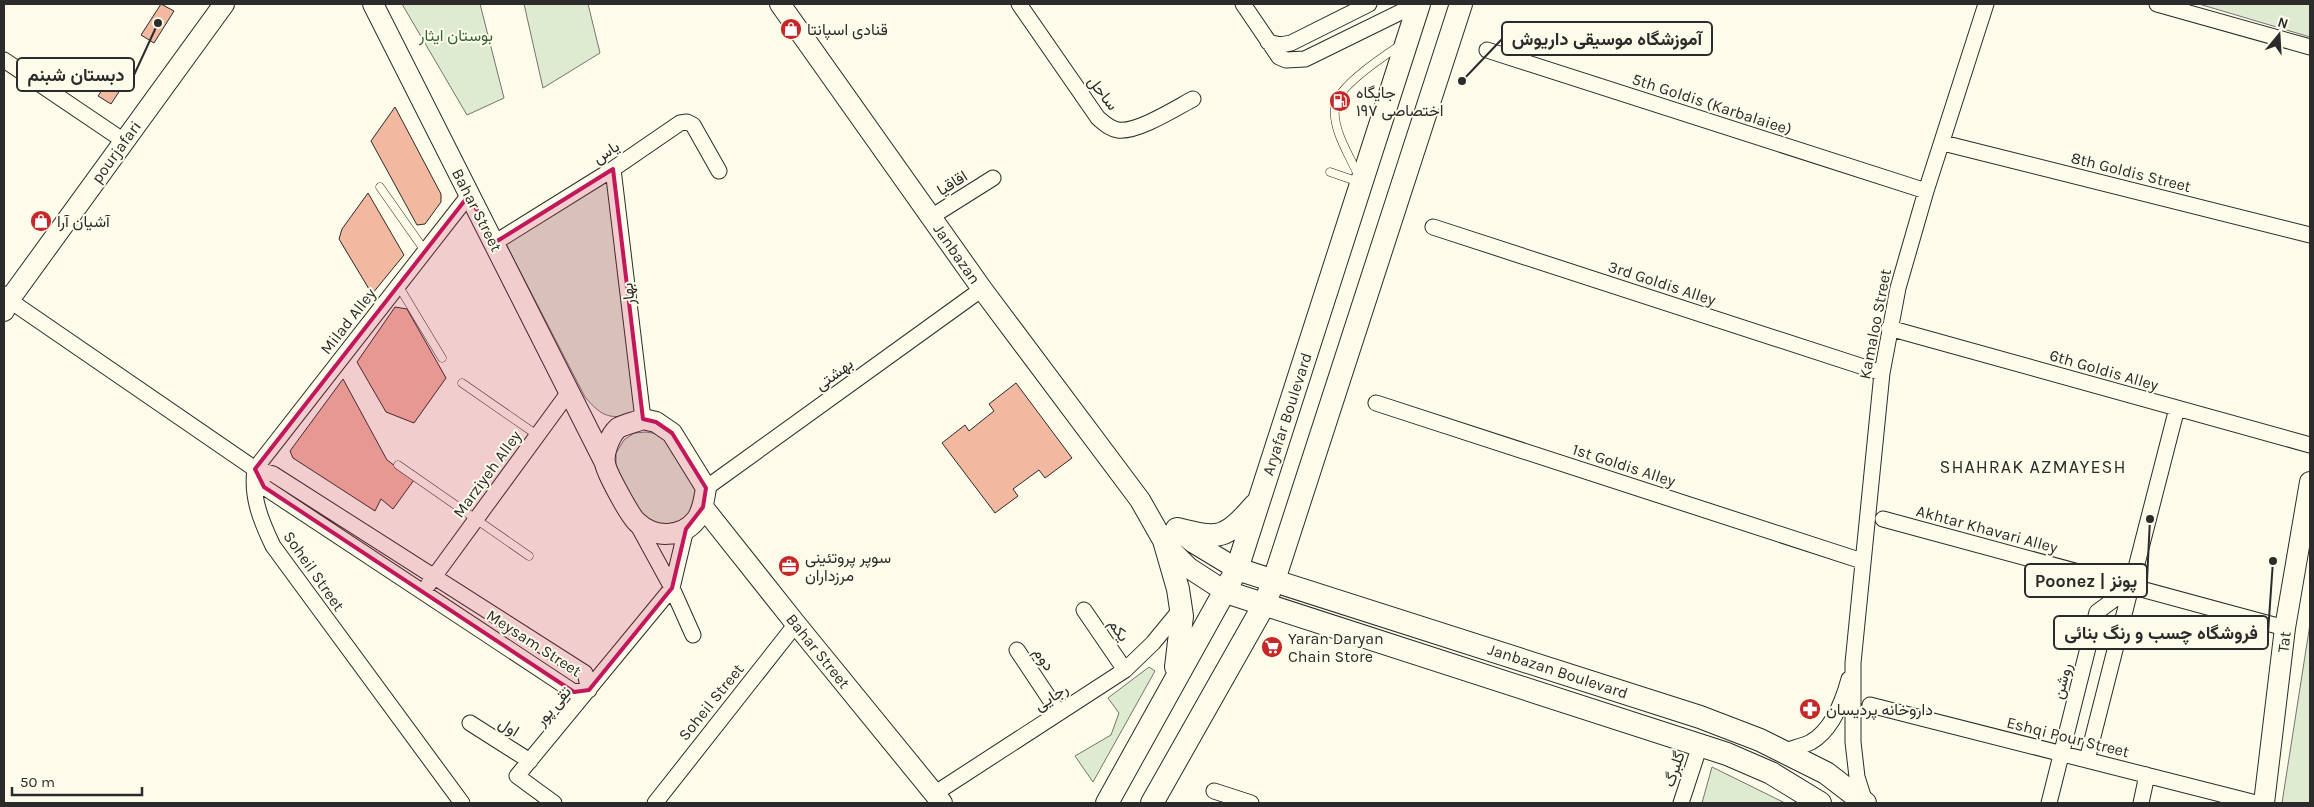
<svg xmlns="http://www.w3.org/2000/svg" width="2314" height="807" viewBox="0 0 2314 807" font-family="Karla,Vazirmatn,sans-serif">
  <rect width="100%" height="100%" fill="#fdfbea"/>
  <path fill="#deebd1" stroke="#74746e" d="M402,4H480L504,98L467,115Z
    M524,4H588L600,53L543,88Z
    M2199,4H2310V37Z
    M607,181L637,412C611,421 602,417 585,397L506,244Z
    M646,432L658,434L669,443L696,488L695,502L690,515L670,527L648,522L635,506L616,466V453L624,440L634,433Z
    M2310,624V803H2282Z
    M1149,667L1155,671L1093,782L1075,756L1111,735L1119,713L1108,698Z
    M1712,767L1781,801L1785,803H1702Z"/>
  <path fill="#f2b8a0" stroke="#2b2b2b" d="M161,4L174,11L154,43L141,35Z
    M119,64L132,72L111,104L98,96Z
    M395,107L441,194V202L425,224L417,225L371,141Z
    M368,193L404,255L372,294L339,239L342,229Z
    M395,307L407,309L446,378L414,423L386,412L357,362Z
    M343,379L387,460L414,480L393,509L381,499L375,511L293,458L290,451Z
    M1016,383L1072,458L1045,478L1039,470L1013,489L1018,496L995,513L942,443L965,425L969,431L994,411L989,404Z"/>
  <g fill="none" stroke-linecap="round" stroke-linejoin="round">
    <g stroke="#2b2b2b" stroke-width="9">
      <path id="service" d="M1330,172L1359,182
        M1358,175C1349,154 1332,130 1335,106C1337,87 1384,56 1399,46
        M380,187L425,251
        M398,285L442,358
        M462,383L537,435
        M398,465L529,556"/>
    </g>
    <g stroke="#2b2b2b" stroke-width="17">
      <path id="minor" d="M1019,4L1098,118C1104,123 1110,129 1118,130C1137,133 1176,108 1193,99
        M1243,4L1279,57L1286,60L1305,59L1417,4
        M2157,4L2310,47
        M1268,42L1280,45L1291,43L1369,4
        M1487,50L1926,191
        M4,60L124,141
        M1943,143L2310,235
        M613,169L643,419
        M931,217L993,178
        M1433,227L1882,373
        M494,243L613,169L680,123L687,122L693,125L719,171
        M4,294L9,300L255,469C251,497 261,521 273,546L462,803
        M1889,328L2310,445
        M1376,403L1862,561
        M255,469L273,474L585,673L589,690
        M255,469L469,195
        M256,470L264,487L574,692L589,690
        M706,488L982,289
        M1883,519L2285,628
        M636,522L672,588L693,635
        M428,585L569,392
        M1084,610L1125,670
        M1017,650L1059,713
        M1870,705L2256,803
        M470,723L530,761
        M1785,751C1793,748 1803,746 1811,742C1832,730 1843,701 1849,679
        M2087,760L2131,587
        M1214,791L1251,803
        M934,794L1125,670L1153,643L1176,615
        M1865,802L1857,777L1853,742V663L1882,373L1898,288L1926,191L1986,4
        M554,803L517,776L672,588L686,529
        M655,803L796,624
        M1681,803L1700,745
        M2049,803L2097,612L2131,587L2177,408
        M2141,803L2147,775"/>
    </g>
    <g stroke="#2b2b2b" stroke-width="22">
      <path id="tertiary" d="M373,4L605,463
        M780,4L982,289L1140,500L1165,544L1189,568L1226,592
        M4,311L9,300L224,4
        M643,419L656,422L672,433L706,488C704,499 703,511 696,520C682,538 654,538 638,523C631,518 606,472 605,463C603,453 610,435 618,428C625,424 636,422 643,419Z
        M703,507L796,624L942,803
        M1176,529L1194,543L1237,569
        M2264,803L2285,628L2310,482"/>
    </g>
    <g stroke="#2b2b2b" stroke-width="24">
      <path id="secondary" d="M1177,529C1220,540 1225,539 1255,505
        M1165,544L1178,589L1182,616L1176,667
        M1237,569L1700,717L1760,740L1826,773L1865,803
        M1226,592L1727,754L1771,773L1820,803
        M1107,803L1237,569L1419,4
        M1152,803L1264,605L1274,580L1461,4"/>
    </g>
    <use href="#service" stroke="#fdfbea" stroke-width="8"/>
    <use href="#minor" stroke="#fdfbea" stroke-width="15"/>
    <use href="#tertiary" stroke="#fdfbea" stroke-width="20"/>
    <use href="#secondary" stroke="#fdfbea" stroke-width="22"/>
  </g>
  <path fill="#c2185b" fill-opacity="0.2" stroke="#c2185b" stroke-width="4" stroke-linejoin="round" d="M613,169L643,419L656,422L672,433L706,488L703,507L686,529L672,588L589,690L574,692L264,487L255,469L469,195L494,243Z"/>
  <defs>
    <g id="shop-disc" transform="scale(1.125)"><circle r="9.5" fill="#c62828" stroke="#fdfbea"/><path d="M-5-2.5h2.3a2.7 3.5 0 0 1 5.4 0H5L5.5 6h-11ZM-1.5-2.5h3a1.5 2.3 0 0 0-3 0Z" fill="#fff"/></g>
    <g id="fuel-disc" transform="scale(1.125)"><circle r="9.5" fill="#c62828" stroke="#fdfbea"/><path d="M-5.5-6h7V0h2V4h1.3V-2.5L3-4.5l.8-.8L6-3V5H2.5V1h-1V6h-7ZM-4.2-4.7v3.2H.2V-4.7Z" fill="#fff"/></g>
    <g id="office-disc" transform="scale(1.125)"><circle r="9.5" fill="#c62828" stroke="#fdfbea"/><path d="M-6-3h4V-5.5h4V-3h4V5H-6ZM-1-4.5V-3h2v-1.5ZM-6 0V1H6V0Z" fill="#fff"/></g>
    <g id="supermarket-disc" transform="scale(1.125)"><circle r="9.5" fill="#c62828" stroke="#fdfbea"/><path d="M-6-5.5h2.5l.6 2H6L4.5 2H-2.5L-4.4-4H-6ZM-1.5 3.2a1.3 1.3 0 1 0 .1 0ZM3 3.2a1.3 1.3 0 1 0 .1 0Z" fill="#fff"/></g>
    <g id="pharmacy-disc" transform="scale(1.125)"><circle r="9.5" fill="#c62828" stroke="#fdfbea"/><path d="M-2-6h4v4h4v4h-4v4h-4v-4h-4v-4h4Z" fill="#fff"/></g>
  </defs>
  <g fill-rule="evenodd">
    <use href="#shop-disc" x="791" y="29"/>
    <use href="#fuel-disc" x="1340" y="101"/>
    <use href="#shop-disc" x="41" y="221"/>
    <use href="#office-disc" x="789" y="566"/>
    <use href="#supermarket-disc" x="1272" y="647"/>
    <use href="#pharmacy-disc" x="1810" y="709"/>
  </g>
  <g text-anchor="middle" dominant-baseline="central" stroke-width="4" stroke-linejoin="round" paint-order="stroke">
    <g font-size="16" fill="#2b2b2b" stroke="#fdfbea" text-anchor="start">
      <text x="807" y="29">قنادی اسپانتا</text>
      <text x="1356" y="92">جایگاه<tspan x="1356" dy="18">اختصاصی ۱۹۷</tspan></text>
      <text x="57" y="221">آشیان آرا</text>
      <text x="805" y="557">سوپر پروتئینی<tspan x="805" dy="18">مرزداران</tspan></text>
      <text x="1288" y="638">Yaran Daryan<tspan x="1288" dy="18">Chain Store</tspan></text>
      <text x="1826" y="709">داروخانه پردیسان</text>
    </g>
    <g font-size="16" fill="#34623c" stroke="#fdfbea">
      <text x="456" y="35">بوستان ایثار</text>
    </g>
    <g font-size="16" fill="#2b2b2b" stroke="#fdfbea">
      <text transform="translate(1103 93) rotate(52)">ساحل</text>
      <text transform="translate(1712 104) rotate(18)">5th Goldis (Karbalaiee)</text>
      <text transform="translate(116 152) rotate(-54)">pourjafari</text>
      <text transform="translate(606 152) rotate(-33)">یاس</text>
      <text transform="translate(2131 172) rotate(14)">8th Goldis Street</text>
      <text transform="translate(952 183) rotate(-32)">اقاقیا</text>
      <text transform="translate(477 210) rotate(63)">Bahar Street</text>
      <text transform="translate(957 254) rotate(55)">Janbazan</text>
      <text transform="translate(1662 283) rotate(18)">3rd Goldis Alley</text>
      <text transform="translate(628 294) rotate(-97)">بهار</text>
      <text transform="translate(348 321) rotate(-52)">Milad Alley</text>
      <text transform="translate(1875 324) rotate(-79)">Kamaloo Street</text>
      <text transform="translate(2104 370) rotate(16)">6th Goldis Alley</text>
      <text transform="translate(834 374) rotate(-36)">بهشتی</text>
      <text transform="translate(1287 414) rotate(-72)">Aryafar Boulevard</text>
      <text transform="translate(1624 465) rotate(18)">1st Goldis Alley</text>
      <text transform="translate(487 474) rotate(-54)">Marziyeh Alley</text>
      <text transform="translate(1987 529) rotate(15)">Akhtar Khavari Alley</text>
      <text transform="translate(314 571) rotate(55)">Soheil Street</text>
      <text transform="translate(1119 630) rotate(56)">یکم</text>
      <text transform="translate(2284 642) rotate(-83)">Tat</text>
      <text transform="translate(534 643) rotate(33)">Meysam Street</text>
      <text transform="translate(818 651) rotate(51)">Bahar Street</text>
      <text transform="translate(1044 659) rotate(56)">دوم</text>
      <text transform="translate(1558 671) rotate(18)">Janbazan Boulevard</text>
      <text transform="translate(2062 681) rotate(-75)">روشن</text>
      <text transform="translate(1051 697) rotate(-33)">رجایی</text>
      <text transform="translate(711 702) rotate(-51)">Soheil Street</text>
      <text transform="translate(553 706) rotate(-50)">تقی پور</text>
      <text transform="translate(509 727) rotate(32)">اول</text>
      <text transform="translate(2068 737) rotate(14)">Eshqi Pour Street</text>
      <text transform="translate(1674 769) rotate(-72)">گلبرگ</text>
    </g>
    <g font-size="18" letter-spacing="1" fill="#2b2b2b" stroke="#fdfbea">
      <text x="2033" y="467">SHAHRAK AZMAYESH</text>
    </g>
  </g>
  <path fill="none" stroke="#2b2b2b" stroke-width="2" d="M1462 81L1502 39M158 23L134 75M2150 519L2147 580M2273 561L2268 633"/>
  <g fill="#2b2b2b" stroke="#fdfbea" stroke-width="2">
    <circle cx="1462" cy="81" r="5"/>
    <circle cx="158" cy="23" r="5"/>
    <circle cx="2150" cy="519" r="5"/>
    <circle cx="2273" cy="561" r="5"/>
  </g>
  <g fill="#fdfbea" stroke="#2b2b2b" stroke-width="2">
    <rect x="1502" y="22" width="210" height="33" rx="5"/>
    <rect x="17" y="58" width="117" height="33" rx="5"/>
    <rect x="2025" y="564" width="122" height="33" rx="5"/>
    <rect x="2054" y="616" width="214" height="33" rx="5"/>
  </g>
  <g font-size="18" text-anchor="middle" font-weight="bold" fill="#2b2b2b">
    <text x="1607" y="45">آموزشگاه موسیقی داریوش</text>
    <text x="76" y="81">دبستان شبنم</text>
    <text x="2086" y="587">Poonez | پونز</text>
    <text x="2161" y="639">فروشگاه چسب و رنگ بنائی</text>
  </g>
  <rect width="2314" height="807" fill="none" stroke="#2b2b2b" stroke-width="10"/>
  <g transform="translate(2279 35) rotate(18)" stroke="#fdfbea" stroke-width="4" paint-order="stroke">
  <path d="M0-4L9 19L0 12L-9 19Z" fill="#2b2b2b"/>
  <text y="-8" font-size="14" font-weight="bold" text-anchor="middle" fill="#2b2b2b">N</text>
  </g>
  <path d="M12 787v8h130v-8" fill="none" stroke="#2b2b2b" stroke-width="2.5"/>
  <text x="20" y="787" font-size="15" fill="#2b2b2b" stroke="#fdfbea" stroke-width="4" paint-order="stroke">50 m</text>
</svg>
